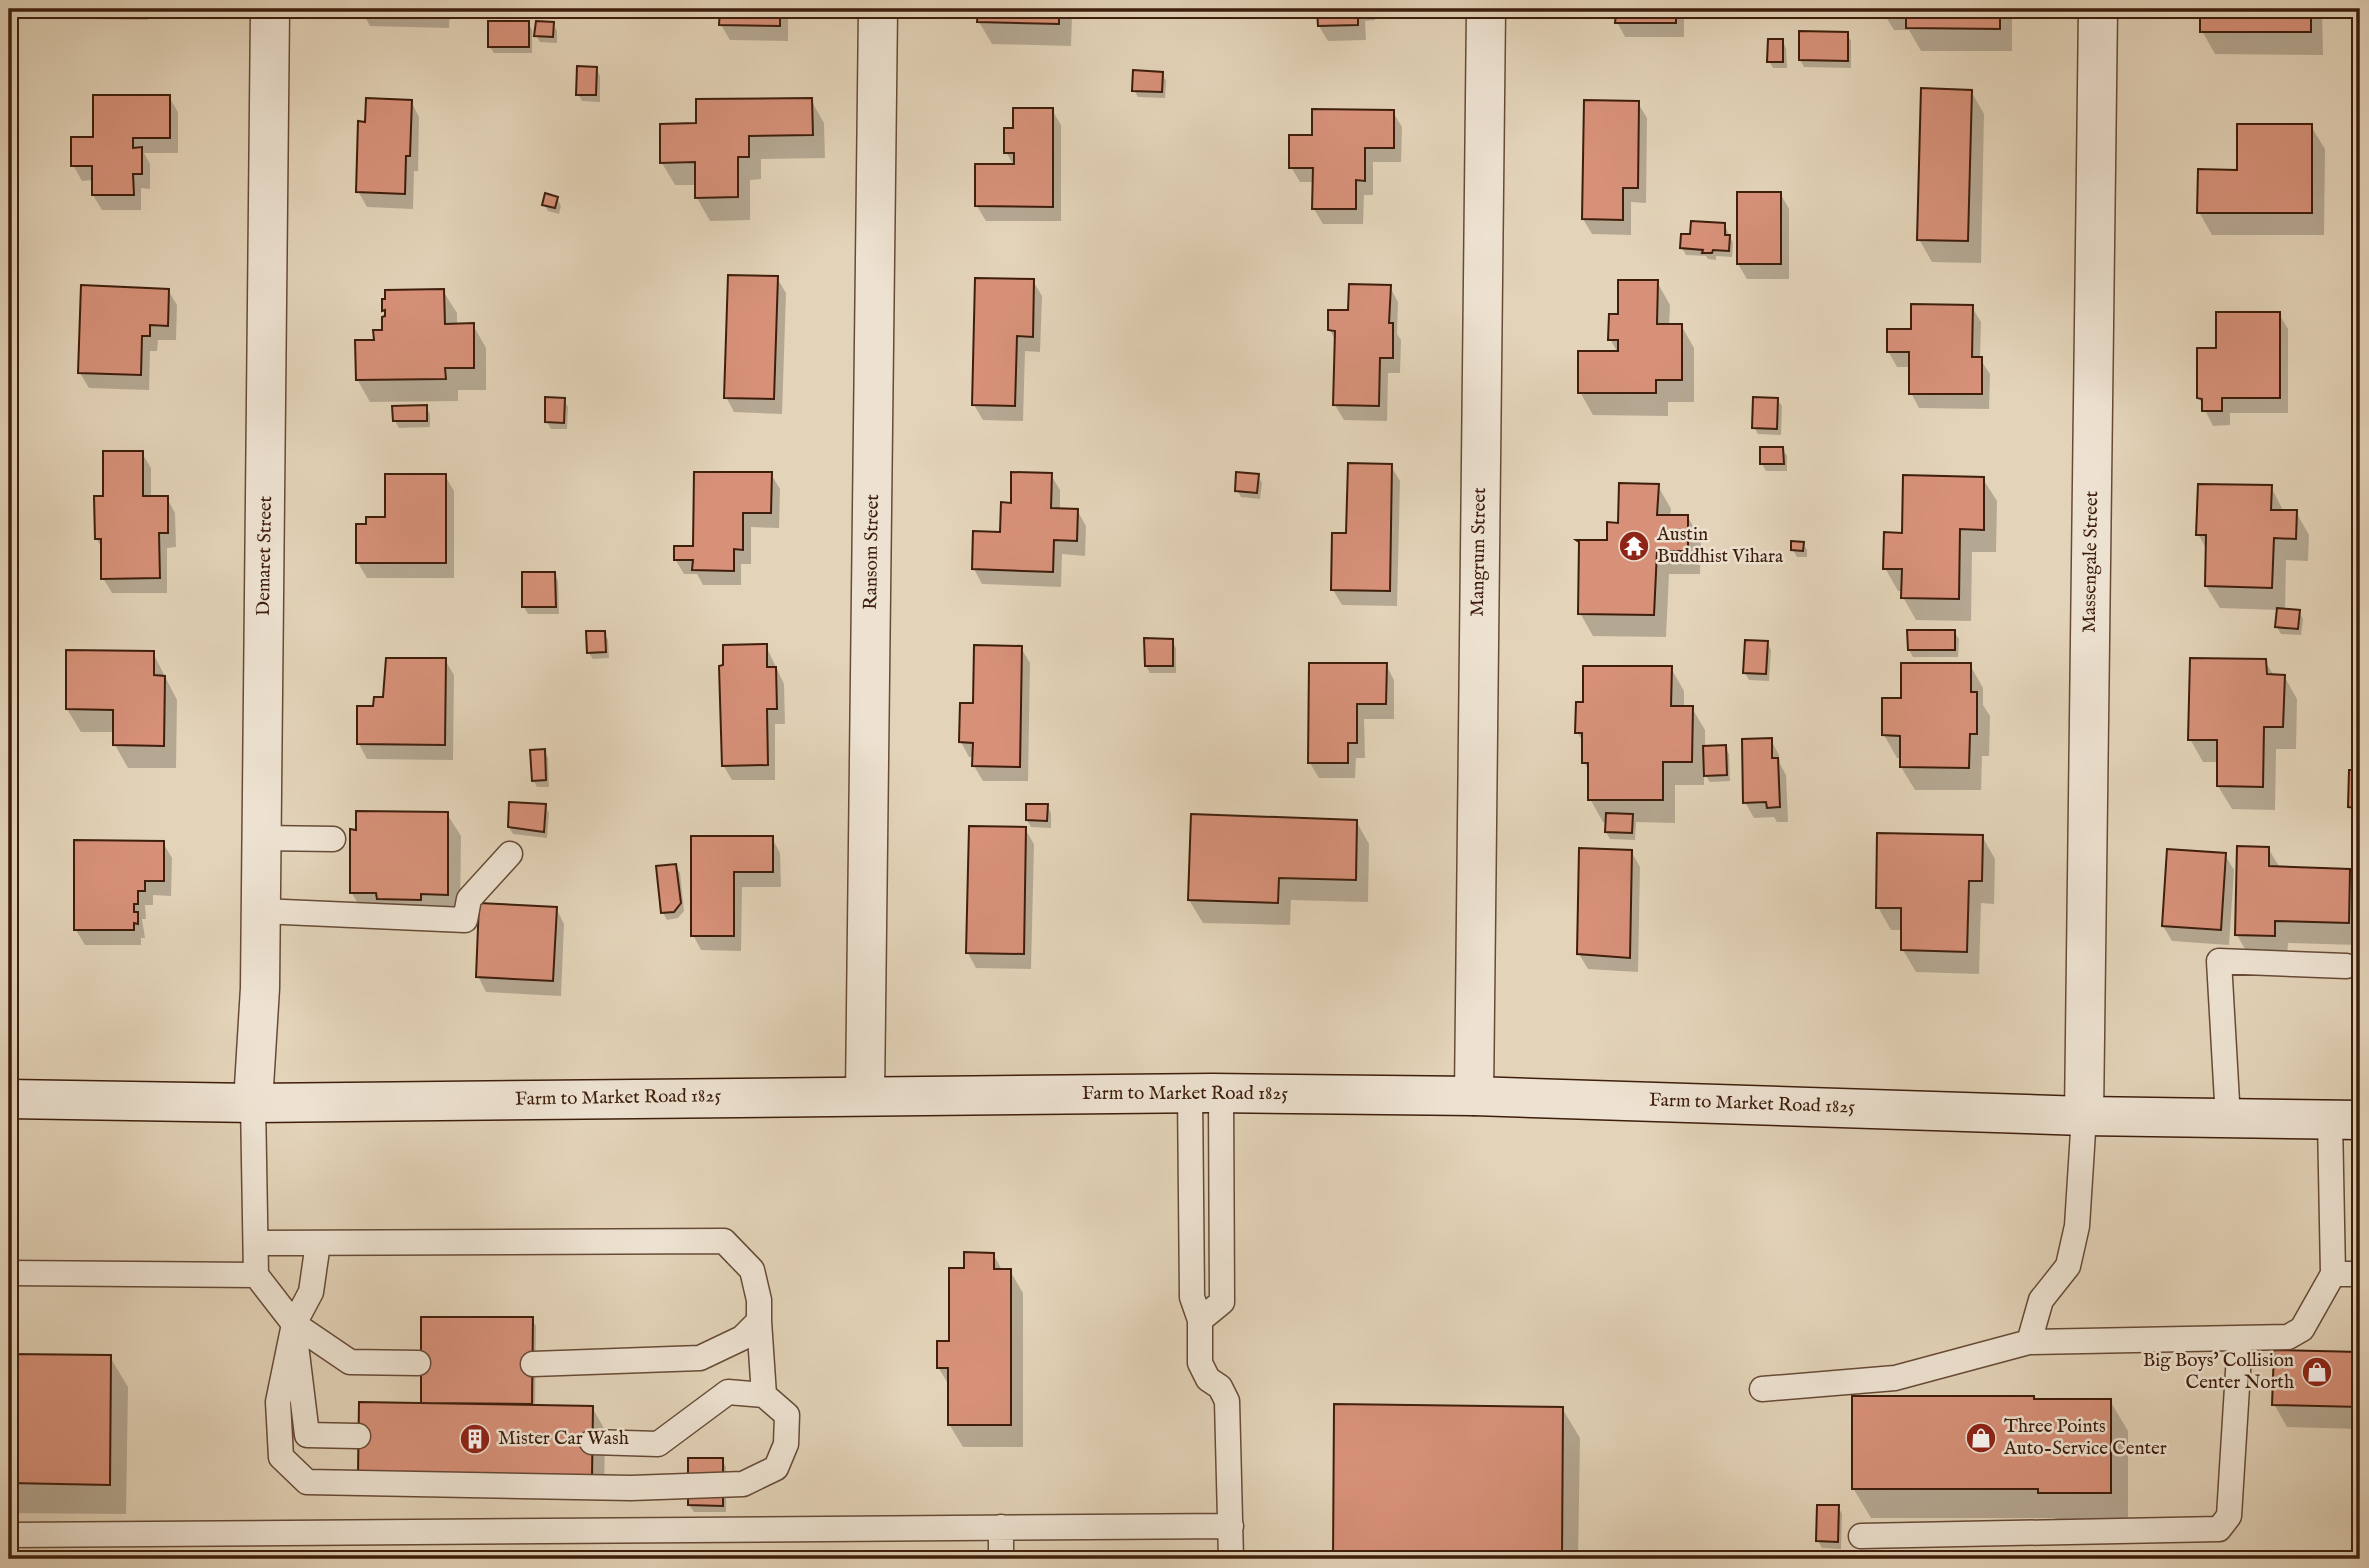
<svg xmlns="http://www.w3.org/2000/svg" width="2369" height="1568" viewBox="0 0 2369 1568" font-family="'IM FELL English',serif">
  <rect width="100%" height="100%" fill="#e3d3b8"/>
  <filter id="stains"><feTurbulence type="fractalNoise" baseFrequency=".00286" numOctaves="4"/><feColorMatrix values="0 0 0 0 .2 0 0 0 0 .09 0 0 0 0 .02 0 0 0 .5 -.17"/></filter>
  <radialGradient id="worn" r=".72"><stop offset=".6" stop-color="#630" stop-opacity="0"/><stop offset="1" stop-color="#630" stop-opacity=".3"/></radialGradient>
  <path fill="#0003" d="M86,9H153V12H148V20L92,19Z
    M361,9H450L449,28L370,26Z
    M721,9H788V41L730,40L721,25Z
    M979,9H1097V18H1072L1071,46L992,44L979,22Z
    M1123,9H1146V10H1124Z
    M1158,9H1177V14L1161,13Z
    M1319,9H1375V20L1365,21L1366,40L1328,41L1319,26Z
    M1615,9H1684V37H1625L1617,22Z
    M1881,9H2010L2012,12V51H1921L1909,30H1894Z
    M2202,9H2322L2323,55L2215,54L2202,31Z
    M528,23L532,30V53H494L489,46Z
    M553,24L557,31V43L540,42L536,35Z
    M9,27L14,34L13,50H9Z
    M1847,34L1851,41V68L1804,67L1800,60Z
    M1782,40L1786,48L1787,68H1773L1769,61Z
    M596,68L600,76V102L582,101L578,94Z
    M1162,73L1166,81L1165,98L1138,97L1134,90Z
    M1971,91L1984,114L1981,263L1932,262L1919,239Z
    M169,97L178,112V153H144L150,164V189L141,188V210H102L93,195V180L82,181L73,165L94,139Z
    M811,100L824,123L825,158L761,159V179L750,180V220L710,221L697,198V185H675L662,163L698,125Z
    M411,101L419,117L418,171H414L413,209L367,207L358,191L367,123Z
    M1638,103L1647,118L1646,203L1631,202V235L1592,234L1583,219Z
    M1052,110L1061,125V221H986L977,206L1014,166L1006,152L1015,130Z
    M1393,112L1402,127L1401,162H1373V195H1364L1363,224H1323L1314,209V182H1300L1291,167L1314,137Z
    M2311,126L2325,149L2324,235H2212L2199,212L2239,172Z
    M1780,193L1789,209V279H1747L1738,264Z
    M557,198L561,206L559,214L548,211L544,204Z
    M1724,224L1733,243L1732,257L1716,256V260L1708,259L1706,256L1686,255L1682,248L1692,236Z
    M777,278L786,293L782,414L734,412L726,397Z
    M1033,281L1042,296L1040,352L1025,351L1023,421L983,420L974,405Z
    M1657,282L1670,305L1669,325H1681L1694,348V402H1668V416L1593,415L1580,392L1618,353L1610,339L1619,316Z
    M1390,287L1398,302L1397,334L1401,340L1400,373H1388L1387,421L1344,420L1335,405L1336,342L1330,330L1350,312Z
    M168,290L177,305L176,340H158L157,351H150L149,390L89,388L80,373Z
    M443,291L457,313V325H473L486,348V390H458V401L370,402L357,379L375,342L384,331L387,315L384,310Z
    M1972,307L1981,322L1980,359L1990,374L1989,409L1919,408L1911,393V367H1897L1888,351L1912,331Z
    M2279,314L2288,329V413H2230V425L2213,426L2199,398L2218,349Z
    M1777,399L1782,406L1781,435L1758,434L1754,427Z
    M564,400L568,407L567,429H551L547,422Z
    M426,407L430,414V427L399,428L395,421Z
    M1782,449L1787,456V471H1766L1762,464Z
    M142,453L151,468V498H167L175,513L176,547L167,548V593H112L103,578V550L96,538L105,498Z
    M2355,454H2360V489L2355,482Z
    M1391,466L1400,481L1397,606L1342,605L1333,590L1348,535Z
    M771,474L780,489L779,528L751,527V564H741V585H703L697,574H684L675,559L695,548Z
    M1051,475L1060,490V510H1077L1086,526L1085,556L1062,554L1061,587L982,584L974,569L1002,534L1012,505Z
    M445,476L454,491V578H367L358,563L368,526L386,519Z
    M1258,476L1262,483L1260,499L1241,497L1237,490Z
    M1983,479L1997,501L1996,552H1972L1971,621L1916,620L1903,597V591H1898L1885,568L1904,535Z
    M1658,486L1671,509L1670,517L1687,516L1701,539L1700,574H1669L1666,637L1593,636L1580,613L1620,524Z
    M2271,487L2284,512H2296L2309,535L2308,561L2286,560L2285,611L2299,612L2303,619L2301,635L2281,634L2277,627L2279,610L2220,608L2206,586L2207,550L2198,534Z
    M1803,543L1807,550V557H1797L1793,550Z
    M554,573L558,581L559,614H528L524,607Z
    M1954,632L1959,639L1958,657H1913L1909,650Z
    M604,633L608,640L609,658L593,659L588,652Z
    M1172,641L1176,648V673H1150L1146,666Z
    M1767,643L1771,650L1769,681L1749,680L1745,673Z
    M766,646L784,684L785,724H775V780H732L723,765Z
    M1021,648L1030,663L1028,781H983L974,766V757H969L961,742L975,704Z
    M153,653L177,700L176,768H128L115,745V732H81L67,709Z
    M445,660L454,675L453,760L367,759L359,744L375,708L384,699Z
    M2265,661L2274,676H2284L2297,699L2296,749H2276L2275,810L2232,809L2218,786L2219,762H2203L2190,739Z
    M1386,665L1394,680V719H1364L1365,758H1356L1355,778H1319L1310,763Z
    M1970,665L1983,688V705L1990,716L1989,756H1982L1981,790H1915L1901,767V758H1897L1884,735Z
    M1671,668L1684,691V708H1692L1705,730V747H1725L1729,754L1730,781L1710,782L1704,773V785H1675V823L1636,822L1635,840L1610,839L1606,832L1607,822H1603L1590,799V773L1584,762V744L1577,732L1585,704Z
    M1771,740L1779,755L1780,764L1786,775L1788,822H1777L1774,817L1754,818L1745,802Z
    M544,751L548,758L549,787H537L533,780Z
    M2351,772H2360V814H2354L2350,807Z
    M545,806L549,813L547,838L513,834L509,827Z
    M1047,806L1051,813V828L1031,827L1027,820Z
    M447,814L461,836L460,917L365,915L351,892Z
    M1356,821L1369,844L1368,902L1291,900L1290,925L1203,923L1189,900Z
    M1025,829L1034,844L1031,969L976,968L968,953Z
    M1982,836L1995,859L1994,904L1981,903L1979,974L1916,972L1903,950V930H1891L1878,907Z
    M693,838H772L780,853L781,887H742L741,951L701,950L693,935Z
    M163,843L172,858L171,896L153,895V905H145L146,919H142L145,938H141V945H85L76,930Z
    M2268,848L2280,868L2349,870L2360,889V945L2288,943L2287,959L2250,958L2237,935Z
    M1631,851L1640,867L1638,972L1588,969L1579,954Z
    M2225,855L2234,870L2229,945L2172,941L2163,926Z
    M675,866L680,873L684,911L678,918L667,920L663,913Z
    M556,908L564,924L561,996L486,992L478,976Z
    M993,1254L1002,1270L1010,1271L1023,1293V1447H963L949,1424L950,1387L938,1367L951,1343L965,1270Z
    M423,1318L532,1319L536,1326L535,1406L592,1407L605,1430L604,1500L373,1496L360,1473L423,1405Z
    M2275,1352L2360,1354V1429L2287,1427L2274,1404Z
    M9,1356L110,1357L128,1387L126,1514L9,1513Z
    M2035,1401H2110L2128,1431V1523H2057L2055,1518H1871L1853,1488Z
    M1336,1406L1562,1408L1580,1438L1578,1559H1335Z
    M722,1460L726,1467V1512H694L689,1505Z
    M1838,1507L1842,1514L1841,1549L1822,1548L1818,1541Z"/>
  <path fill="#d79179" stroke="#3e1e0c" stroke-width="2" d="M359,9H441V13L359,11Z
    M720,9H780V26L719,25Z
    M978,9H1059V24L977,22Z
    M1317,9H1358V25L1318,26Z
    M1613,9H1676V23H1615L1616,14H1613Z
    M1906,9H2000V29L1906,28Z
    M2200,9H2311V32H2200Z
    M2358,9H2360V75H2355Z
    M488,21H529V47H488Z
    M536,21L554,22L553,37L534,36Z
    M1799,31L1848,32V61L1799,60Z
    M1768,39H1783V62H1767Z
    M577,66L597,67L596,95H576Z
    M1133,70L1163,72L1162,92L1132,91Z
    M1921,88L1972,90L1968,241L1917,240Z
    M93,95H170V138H133V148L142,147V174H133L134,195H92V166H71V137H93Z
    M366,98L412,100L410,156H406L405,194L356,192L358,121L365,122Z
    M812,98L813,135L749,136V157H738V197L695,198V162L660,163V124L696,123V99Z
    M1584,100L1639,101L1638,188H1623V220L1582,219Z
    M1013,108H1053V207L975,206V164H1014V153H1004V128H1013Z
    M1312,109L1394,110V148H1365V181L1356,180V209H1312L1313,168H1289V135H1312Z
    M2237,124H2312V213H2197L2198,169L2237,170Z
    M1737,192H1781V264H1737Z
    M545,193L558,197L555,208L542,205Z
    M1691,221L1725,223V235H1730L1729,251L1713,250L1712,253H1702L1703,250L1680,248L1681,234H1690Z
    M728,275L778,276L774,399L724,398Z
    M975,278L1034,279L1033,337L1017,336L1015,406L972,405Z
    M1618,280H1658L1657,324H1682V380H1656V393H1578V351H1618V340H1608L1609,314H1618Z
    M1349,284L1391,285L1389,323H1393V358H1380L1379,406L1333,405L1335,331L1328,330V310H1348Z
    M81,285L169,289L168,326L150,325V336H142L141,375L78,373Z
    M444,289L445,324L474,323V368H445L446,379L356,380L355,340H374L373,330H382V317L385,316V310L382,311V299H385V290Z
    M1911,304L1973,305L1972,357H1982V394H1909V352H1887V329H1911Z
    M2216,312H2280V398H2222V411H2202V399L2197,398V348H2216Z
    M545,397L565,398L564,423L545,422Z
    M1753,397L1778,398L1777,429L1752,428Z
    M427,405V421H393L392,406Z
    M1760,447H1783L1784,464H1760Z
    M103,451H143V496H168V533H159L160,578L101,579V539H95L94,496H103Z
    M2353,452H2360V483H2353Z
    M1348,463L1392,464L1390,591L1331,590L1332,533H1346Z
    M694,472H772L771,513H743V550L734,549V571L692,570L693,560H674V546H693Z
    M1011,472L1052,473L1051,508L1078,509L1077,541L1054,540L1053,572L972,569L973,531L1000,532L1001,502L1011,503Z
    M1236,472L1259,474L1257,493L1235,491Z
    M385,474H446V563H356V524H366V517H385Z
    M1903,475L1984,477V530L1960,529L1959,599L1901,598L1902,569H1883L1884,532L1902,533Z
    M1619,483L1659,484L1657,515H1688V551H1657L1654,615L1578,614L1579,542L1576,540H1607V522L1618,523Z
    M2198,484L2272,485L2271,510H2297L2296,539L2274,538L2272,588L2205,586L2206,535H2196Z
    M1791,541L1804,542L1803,551L1791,550Z
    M522,572H555L556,607H522Z
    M2277,608L2300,610L2298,629L2275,627Z
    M1907,630H1955V650H1908Z
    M586,631H605L606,652L587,653Z
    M1144,638L1173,639V666H1145Z
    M1745,640L1768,641L1766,674L1743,673Z
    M767,644V667H776L777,709H767L768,765L722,766L719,666L723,665V645Z
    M974,645L1022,646L1020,767L972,766L973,743L959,742L960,703H973Z
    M66,650L154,651V675L165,676L164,746L113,745V710L66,709Z
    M386,658H446L445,745L357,744V706H373L374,697H383Z
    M2190,658L2266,659L2267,674L2285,675L2283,727H2264L2263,787L2217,786V740H2188Z
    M1309,663H1387L1386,704H1357V743H1348V763H1308Z
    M1901,663H1971V692H1977V734H1970L1969,768L1900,767V736L1882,735V698H1901Z
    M1583,666H1672L1671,706H1693L1692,762H1663V800H1588V763H1582V733H1575L1576,702H1583Z
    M1772,738V758H1778L1780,807L1767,808L1766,802L1743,803L1742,739Z
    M1726,745L1727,775L1704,776L1703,746Z
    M545,749L546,780L532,781L530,750Z
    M2349,770H2360V808L2348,807Z
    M509,802L546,804L544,832L508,827Z
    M1026,804H1048L1047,821L1026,820Z
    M356,811L448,812V895L421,894V900L377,899L376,893H350V829L356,830Z
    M1606,813L1633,814L1632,833L1605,832Z
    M1191,814L1357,820L1356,880L1279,878L1278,903L1188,900Z
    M969,826L1026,827L1024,954L966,953Z
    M1877,833L1983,835L1982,881H1969L1967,952L1901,950V908H1876Z
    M691,836H773V872H734V936H691Z
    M74,840L164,841V881H145V891H138V904H134V912H138V924L134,923V930H74Z
    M2237,846L2269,847V866L2350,869L2349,923L2275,921V936L2235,935Z
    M1579,848L1632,850L1630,958L1577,954Z
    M2167,849L2226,853L2221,930L2162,926Z
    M676,864L681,903L674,912L661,913L656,866Z
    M479,903L557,907L553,981L476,977Z
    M964,1252L994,1253V1269H1011V1425H948V1368H937V1341H949V1268H964Z
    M421,1317H533L532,1404L421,1403Z
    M2274,1350L2360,1352V1407L2272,1405Z
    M9,1354L111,1355L110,1485L9,1483Z
    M1852,1396H2034V1399H2111V1493H2038V1489H1852Z
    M359,1402L593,1406L592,1478L358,1474Z
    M1334,1404L1563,1407L1562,1559H1333Z
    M688,1458H723V1506L688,1505Z
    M1817,1505H1839L1838,1542L1816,1541Z"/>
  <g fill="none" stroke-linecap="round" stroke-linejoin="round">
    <g stroke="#674b37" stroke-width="27">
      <path id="lane" d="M262,838L333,839
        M261,911L465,920L469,899L510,854
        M1190,1093L1192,1297L1200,1320V1363L1208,1379L1220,1387L1227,1401L1231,1559
        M253,1103L256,1275L294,1324L350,1362L418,1363
        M2228,1119L2219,961L2346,966
        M2330,1120L2333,1274
        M256,1243L724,1241L752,1270L759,1300V1321L742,1338L700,1358L533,1364
        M318,1243L311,1292L294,1324L278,1402L281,1457L307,1482L631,1488L743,1484L776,1468L786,1444L787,1415L764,1395L728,1392L658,1444L592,1442
        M9,1273L256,1275
        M1200,1320L1222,1302L1221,1093
        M759,1321L764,1395
        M2029,1342L2041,1300L2068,1266L2077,1226L2084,1116
        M296,1345L307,1435L358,1436
        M1762,1389L1895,1378L2029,1342L2288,1337L2302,1329L2333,1274H2360
        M1001,1527V1559
        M9,1535L1231,1526
        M1861,1536L2219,1529L2229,1516L2240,1339"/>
    </g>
    <g stroke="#674b37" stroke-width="41">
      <path id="street" d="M865,1095L878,9
        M1474,1096L1486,9
        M253,1103L260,988L270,9
        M2084,1116L2098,9"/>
    </g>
    <g stroke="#3e1e0c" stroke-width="41">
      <path id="secondary" d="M9,1099L253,1103L1212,1093L1474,1096L2084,1116L2360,1120"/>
    </g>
    <use href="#lane" stroke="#ede2d1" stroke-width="24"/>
    <use href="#street" stroke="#ede2d1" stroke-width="38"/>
    <use href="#secondary" stroke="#ede2d1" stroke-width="38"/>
  </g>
  <defs>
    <g id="temple-disc" transform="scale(1.575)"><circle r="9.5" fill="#8f2418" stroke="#ede2d1"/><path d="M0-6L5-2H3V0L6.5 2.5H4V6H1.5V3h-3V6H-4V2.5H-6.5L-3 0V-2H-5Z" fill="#fff"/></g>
    <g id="shop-disc" transform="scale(1.575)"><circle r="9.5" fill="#8f2418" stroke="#ede2d1"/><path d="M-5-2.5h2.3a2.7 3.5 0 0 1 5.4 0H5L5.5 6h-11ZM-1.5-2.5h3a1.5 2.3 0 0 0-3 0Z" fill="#fff"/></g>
    <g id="building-disc" transform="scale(1.575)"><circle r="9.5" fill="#8f2418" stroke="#ede2d1"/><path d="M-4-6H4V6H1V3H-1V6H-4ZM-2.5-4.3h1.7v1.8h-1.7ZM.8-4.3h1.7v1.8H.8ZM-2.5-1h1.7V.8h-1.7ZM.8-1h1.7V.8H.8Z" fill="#fff"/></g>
  </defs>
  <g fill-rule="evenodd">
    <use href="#temple-disc" x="1634" y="546"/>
    <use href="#shop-disc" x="2317" y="1372"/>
    <use href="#shop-disc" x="1981" y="1438"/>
    <use href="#building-disc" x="475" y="1439"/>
  </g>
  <g text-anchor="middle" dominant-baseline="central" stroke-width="5" stroke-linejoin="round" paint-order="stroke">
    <g font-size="19" fill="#3e1e0c" stroke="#ede2d1" text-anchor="start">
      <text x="1657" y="535">Austin<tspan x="1657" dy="22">Buddhist Vihara</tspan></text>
      <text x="2294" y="1361" text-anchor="end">Big Boys' Collision<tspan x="2294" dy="22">Center North</tspan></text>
      <text x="2004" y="1427">Three Points<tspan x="2004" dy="22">Auto-Service Center</tspan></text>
      <text x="498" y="1439">Mister Car Wash</text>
    </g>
    <g font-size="19" fill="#3e1e0c" stroke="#ede2d1">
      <text transform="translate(872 552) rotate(-89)">Ransom Street</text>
      <text transform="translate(1479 552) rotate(-89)">Mangrum Street</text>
      <text transform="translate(265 556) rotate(-89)">Demaret Street</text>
      <text transform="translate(2091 562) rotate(-89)">Massengale Street</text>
      <text x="1185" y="1094">Farm to Market Road 1825</text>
      <text transform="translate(618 1098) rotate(-1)">Farm to Market Road 1825</text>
      <text transform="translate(1752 1104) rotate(2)">Farm to Market Road 1825</text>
    </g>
  </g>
  <rect width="2369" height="1568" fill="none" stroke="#e3d3b8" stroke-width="35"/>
  <rect x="10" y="10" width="2348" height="1547" fill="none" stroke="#3e1e0c" stroke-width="3.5"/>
  <rect x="18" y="18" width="2334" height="1533" fill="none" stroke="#3e1e0c" stroke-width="2"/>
  <rect width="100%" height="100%" filter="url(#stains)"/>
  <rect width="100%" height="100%" fill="url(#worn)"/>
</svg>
